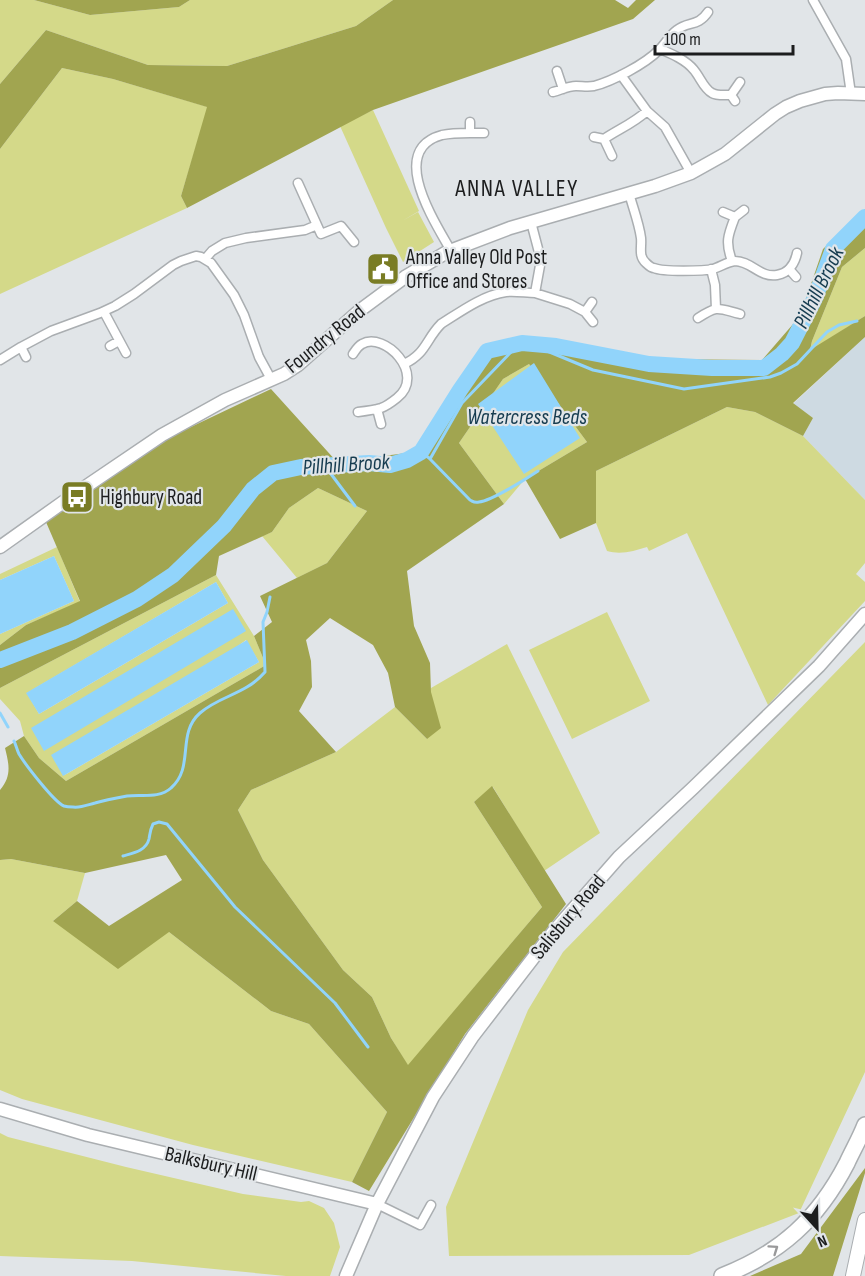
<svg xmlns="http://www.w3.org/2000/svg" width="865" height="1276" viewBox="0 0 865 1276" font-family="'Sofia Sans Condensed',sans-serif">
  <rect width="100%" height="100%" fill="#e1e5e8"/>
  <path fill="#cedae2" d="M865,337V500L803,436L813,418L793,404Z"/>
  <path fill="#d4d989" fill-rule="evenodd" d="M0,0H34L90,15L179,7L190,0H393L356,26L227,66L148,65L46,30L0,84Z
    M62,68L113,79L208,107L181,196L187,208L0,294V149Z
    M373,110L419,211L402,221L418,212L434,242L403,262L386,228L340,126Z
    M865,248V316L810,351L812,341L842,267Z
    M529,364L587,442L525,479L504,504L459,443L503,379Z
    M727,407L755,412L803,436L865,500V563L856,574L865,582V601L768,705L687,533L649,551L647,547C634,551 621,555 607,551L596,523V471Z
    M318,488L367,511L327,563L297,578L262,536L272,532L289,508Z
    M57,547L80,602L26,625L0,645V634L74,601L54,556L0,580V574Z
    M216,575L254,636L266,665L66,781L39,758L24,736L20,721L0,699V688ZM216,582L228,603L39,714L27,693ZM246,640L259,662L63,776Z
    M607,612L650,701L572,739L529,650Z
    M865,642V1072L799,1213L689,1255L449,1256L446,1207L528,1010L563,952Z
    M507,644L600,833L544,871L493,787L474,802L542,907L408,1066L391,1038L372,997L343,970L263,860L238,810L251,790L336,752L395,707L427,739L431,688Z
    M11,859L85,873L77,901L53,921L169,932L271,1011L309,1024L387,1112L352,1182L193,1145L22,1099L0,1090V860Z
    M0,1133L8,1137L126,1167L243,1194L301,1202L309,1201L324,1208L334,1223L340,1247L330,1276H286L132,1261L0,1256Z"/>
  <path fill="#a1a550" d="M34,0H190L179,7L90,15Z
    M393,0H615L628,8L636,0H655L633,19L373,110L187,208L181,196L207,107L113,79L62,68L0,149V84L46,30L148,65L227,66L356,26Z
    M865,209V248L842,267L812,341L810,350L865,316V337L793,403L813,418L803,436L755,412L727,407L596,471V523L560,539L525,479L587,442L529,364L503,379L459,443L504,504L407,571L414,626L430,663L431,692L441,728L427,739L395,707L388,673L373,645L330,618L306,640L311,661L312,687L299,711L336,752L251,790L238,810L263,860L343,970L372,997L391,1038L408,1065L542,907L474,802L492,786L566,904L465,1034L369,1191L352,1182L387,1112L309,1024L271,1011L169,932L118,969L53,921L77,901L109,926L182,880L166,855L85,873L11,859L0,860V790C12,776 9,764 5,748L24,736L39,758L66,781L266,665L254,636L272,622L260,596L327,563L367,511L318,488L289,508L272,532L219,556L216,575L0,688V645L26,625L80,601L46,522L174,435L271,389L337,462L414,452L486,350L522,343L647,359L762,360L800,316L823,249Z
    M865,1168V1173L833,1276H750L801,1254Z"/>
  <path fill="#91d4fb" d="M534,363L580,438L524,474L478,404Z
    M54,556L74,601L0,634V580Z
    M216,582L228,603L39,714L26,693Z
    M233,609L246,631L44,751L31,728Z
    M247,640L259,662L63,776L51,755Z"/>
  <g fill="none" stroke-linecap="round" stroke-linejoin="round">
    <path stroke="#91d4fb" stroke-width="3" d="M421,452L429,458L470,500C474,502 474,503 479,502C491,501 526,479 538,471
      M430,459L462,403L513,350L522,347L535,346L593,370L684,389L770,377L781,373L797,364L827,332L839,325L857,321
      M325,466L355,506
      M0,713L8,727
      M14,741C16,745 17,750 19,754C25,764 54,802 64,806C67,807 70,807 73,807C81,808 87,805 95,803C105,800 116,798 127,796C141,794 159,799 171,788C195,767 176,734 200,713C221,695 245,695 265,672L263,622L267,612L270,597
      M123,856C133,853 146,851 149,839C150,834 150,830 153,824L159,822L167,824L235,907L335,1003L368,1047"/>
    <path stroke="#91d4fb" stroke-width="16" d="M0,660L72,632L137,599L173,575L224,526L253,489L273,473L301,467L369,463L390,465L407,460L421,452L460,390L487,351L522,343L556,346L649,364L712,368H764L782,354L792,343L815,298L833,249L865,217"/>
    <g stroke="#aaaeb1" stroke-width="11">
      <path id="street" d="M813,0L846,59L851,94
        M660,49C672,54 686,60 694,70C700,77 704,89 712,93C717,96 725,95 731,95
        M557,71L563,89
        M621,75L647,111L665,127L691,173
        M553,92C561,90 568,86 576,86C582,86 588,87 594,86C613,81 645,64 659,50C665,44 670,35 677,30C688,21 698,27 708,12
        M735,101L731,95L740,82
        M470,122V133
        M594,137L604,139
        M612,156L604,139C619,129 634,123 647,111
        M298,183L321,234L341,226L354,242
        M629,193C633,208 639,223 641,238C642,247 638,256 646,263C648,265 652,268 654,268C663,272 704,271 713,269C720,267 727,262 735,261C751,261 760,278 777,275C789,273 795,263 797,253
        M723,212L735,217L744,210
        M451,251C435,222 387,150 442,135C455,132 470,133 484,133
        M205,259L212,251L225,243L246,238L305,230L317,225
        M732,261C725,242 728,235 735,217
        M711,269L715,285L716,309
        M789,269L796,277
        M535,293L570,304L585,312L593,322
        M104,312L126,353
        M585,312L592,302
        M698,318C718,305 717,308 740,314
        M110,346L119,341
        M21,347L26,357
        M353,354C355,351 358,346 362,344C384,331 427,374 397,398C392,402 387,406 381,408C374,410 366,411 358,412
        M0,360L21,347L51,331L100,313L115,306L134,294L173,265L181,261L196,256L201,257L211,263L234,295L244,315L259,357L271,379
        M404,364C426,354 426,339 441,324C460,312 483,295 506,292C516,291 526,293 535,293L541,260L531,222
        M377,409L381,424
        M377,1204L420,1225L431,1205"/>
    </g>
    <g stroke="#aaaeb1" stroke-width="15">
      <path id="secondary" d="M0,547L69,498L162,435L225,400L284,374L298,365L359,311L405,277L447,252L510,228L655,186L691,173L725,154L775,114L786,107L800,101L825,94L838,93L865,94
        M0,1109L88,1135L377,1204
        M346,1276L377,1204L433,1097L473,1036L554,931L619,857L693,788L819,666L865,614"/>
    </g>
    <g stroke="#aaaeb1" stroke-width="16">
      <path id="primary" d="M853,1276L865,1220"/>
    </g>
    <g stroke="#aaaeb1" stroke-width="18">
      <path id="highway" d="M722,1276C781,1253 818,1219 847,1163C853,1150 860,1138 865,1125"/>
    </g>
    <use href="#street" stroke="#fff" stroke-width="8"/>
    <use href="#secondary" stroke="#fff" stroke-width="12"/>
    <use href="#primary" stroke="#fff" stroke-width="14"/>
    <use href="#highway" stroke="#fff" stroke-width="15"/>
  </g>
  <defs><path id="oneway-chevron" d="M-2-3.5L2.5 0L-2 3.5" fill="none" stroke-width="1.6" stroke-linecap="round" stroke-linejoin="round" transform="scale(1.5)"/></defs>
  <use stroke="#99999a" href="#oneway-chevron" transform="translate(774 1249) rotate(-35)"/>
  <defs>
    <g id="civic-square" transform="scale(1.725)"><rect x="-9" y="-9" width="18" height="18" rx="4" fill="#797c24" stroke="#e1e5e8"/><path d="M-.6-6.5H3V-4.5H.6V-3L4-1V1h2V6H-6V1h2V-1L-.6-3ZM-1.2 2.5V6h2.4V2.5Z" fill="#fff"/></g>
    <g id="bus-square" transform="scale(1.725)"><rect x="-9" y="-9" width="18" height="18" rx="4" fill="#797c24" stroke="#e1e5e8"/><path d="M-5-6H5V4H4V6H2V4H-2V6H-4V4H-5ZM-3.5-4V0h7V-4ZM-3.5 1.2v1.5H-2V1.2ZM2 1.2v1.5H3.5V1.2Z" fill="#fff"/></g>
  </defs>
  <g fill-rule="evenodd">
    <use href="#civic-square" x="383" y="269"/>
    <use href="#bus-square" x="77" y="497"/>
  </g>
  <g text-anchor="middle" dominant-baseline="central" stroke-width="4.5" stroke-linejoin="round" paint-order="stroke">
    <g font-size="21" fill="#1c1d1e" stroke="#e1e5e8" text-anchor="start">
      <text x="406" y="257">Anna Valley Old Post<tspan x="406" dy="24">Office and Stores</tspan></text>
      <text x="100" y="497">Highbury Road</text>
    </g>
    <g font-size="21" fill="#1c1d1e" stroke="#e1e5e8">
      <text transform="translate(325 339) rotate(-39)">Foundry Road</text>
      <text transform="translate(568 917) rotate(-50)">Salisbury Road</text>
      <text transform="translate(211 1164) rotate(13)">Balksbury Hill</text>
    </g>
    <g font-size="22" font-style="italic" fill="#163c50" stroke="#e1e5e8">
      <text transform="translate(819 288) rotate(-64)">Pillhill Brook</text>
      <text x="527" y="417">Watercress Beds</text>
      <text transform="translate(346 465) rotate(-4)">Pillhill Brook</text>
    </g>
    <g font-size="24" letter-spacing="1.5" fill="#1c1d1e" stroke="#e1e5e8">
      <text x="517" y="188">ANNA VALLEY</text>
    </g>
  </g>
  <g transform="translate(817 1228) rotate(158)" stroke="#e1e5e8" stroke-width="4.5" paint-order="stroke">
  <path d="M0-4.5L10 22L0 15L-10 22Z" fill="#1c1d1e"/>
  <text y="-9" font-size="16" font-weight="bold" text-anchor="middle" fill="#1c1d1e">N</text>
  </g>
  <path d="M655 45v9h138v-9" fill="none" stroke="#1c1d1e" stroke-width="3"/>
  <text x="664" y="45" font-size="18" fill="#1c1d1e" stroke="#e1e5e8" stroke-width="4.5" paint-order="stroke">100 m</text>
</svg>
